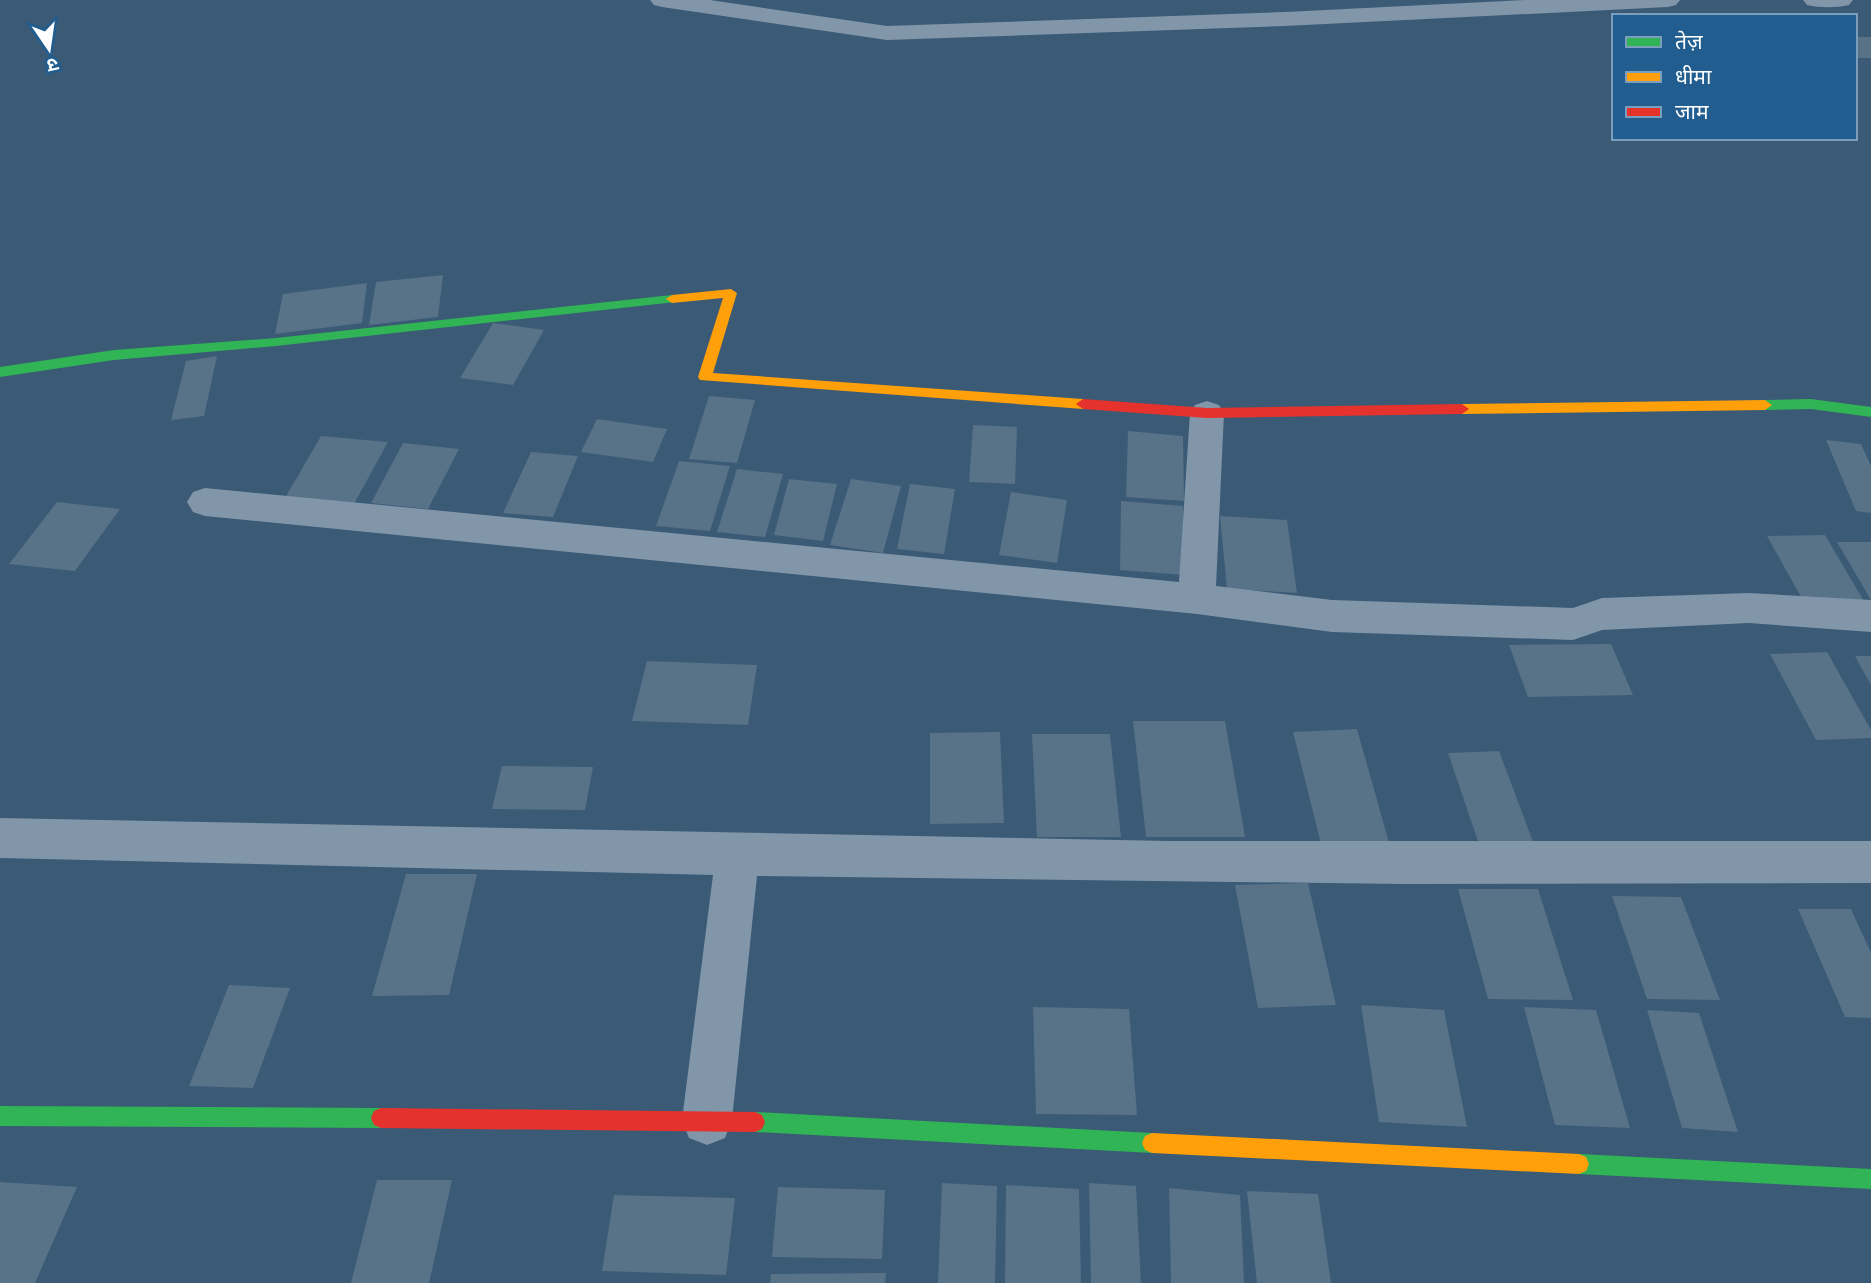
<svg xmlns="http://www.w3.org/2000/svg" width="1871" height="1283" viewBox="0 0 1871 1283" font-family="Cabin,'Noto Sans Devanagari',sans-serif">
  <rect width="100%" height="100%" fill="#3a5a76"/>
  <path fill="#587287" d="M1855,37H1871V58H1855Z
    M443,275L438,317L369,325L376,282Z
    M367,283L362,323L275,334L283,294Z
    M493,323L544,330L513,385L460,378Z
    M217,356L204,416L171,420L186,361Z
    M709,396L755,400L737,463L689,459Z
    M597,419L667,429L653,462L581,452Z
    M973,425L1017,427L1015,484L969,482Z
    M1128,431L1183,436L1184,501L1126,497Z
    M321,436L388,442L354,504L285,498Z
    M1826,440L1861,444L1871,466V513L1856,511Z
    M403,443L459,449L428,509L371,503Z
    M531,452L578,456L553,517L503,513Z
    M679,461L730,466L710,531L656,526Z
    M737,469L783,474L765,537L717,532Z
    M789,479L837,484L823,541L774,535Z
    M851,479L901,486L883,553L830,545Z
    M910,484L955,489L944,554L897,549Z
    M1011,492L1067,500L1057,563L999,555Z
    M1121,501L1183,506L1184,575L1120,570Z
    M57,502L120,509L75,571L9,564Z
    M1220,516L1287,520L1297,593L1227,589Z
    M1825,535L1865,603L1805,604L1767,536Z
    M1837,542H1871V600Z
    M1611,644L1633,695L1528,697L1509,645Z
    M1827,652L1871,730V738L1816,740L1770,654Z
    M1855,656H1871V685Z
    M647,661L757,665L748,725L632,721Z
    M1133,721H1225L1245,837H1146Z
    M1357,729L1390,846L1322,848L1293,732Z
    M1000,732L1004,823L930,824V733Z
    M1032,734H1110L1121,837H1037Z
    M1499,751L1535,847L1481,850L1448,753Z
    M502,766L593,767L585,810L492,809Z
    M406,874H477L449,995L372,996Z
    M1308,883L1336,1005L1258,1008L1235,885Z
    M1458,889H1538L1573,1000L1488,999Z
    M1612,896L1681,897L1720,1000L1647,999Z
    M1798,909H1851L1871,953V1018L1845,1017Z
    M229,985L290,988L253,1088L189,1086Z
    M1361,1005L1444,1010L1467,1127L1379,1122Z
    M1033,1007L1129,1009L1137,1115L1036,1114Z
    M1524,1007L1596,1010L1630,1128L1555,1125Z
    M1647,1010L1699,1013L1738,1132L1682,1128Z
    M377,1180H452L429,1283H351Z
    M0,1182L77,1187L35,1283H0Z
    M942,1183L997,1186L995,1283H938Z
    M1089,1183L1136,1186L1141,1283H1091Z
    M1006,1185L1079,1189L1081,1283H1005Z
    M778,1187L885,1190L882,1259L772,1257Z
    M1169,1188L1240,1195L1244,1283H1171Z
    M1247,1191L1318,1194L1331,1283H1257Z
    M614,1195L735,1198L726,1275L602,1271Z
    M886,1273L885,1283H770L771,1274Z"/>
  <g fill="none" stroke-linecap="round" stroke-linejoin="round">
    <path fill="#8196a9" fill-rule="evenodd" d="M650,0H710L887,26L1285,12L1525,0H1680L1676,5L1668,7L1285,26L887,40L662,7L654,5Z
      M1803,0H1853L1849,5C1836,8 1820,8 1807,5Z
      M1207,401L1219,405L1224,413L1216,586L1332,600L1573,608L1602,598L1749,593L1871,600V632L1749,623L1602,630L1573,640L1332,632L1197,614L205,516L193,512L187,502L193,492L205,488L1179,582L1190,413L1195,405Z
      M0,818L1169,841H1871V883L1403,884L757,876L732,1120L725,1138L707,1145L689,1138L682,1120L713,875L0,858Z"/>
    <path fill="#30b455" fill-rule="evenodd" d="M672,295L676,296V302L276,346L114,360L0,377V367L114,350L276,338Z
      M1811,399L1871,407V417L1811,409L1765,410L1758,405L1765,400Z
      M0,1106L381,1108L388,1111L391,1118L388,1125L381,1128L0,1126Z
      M755,1112L1152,1133L1159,1136L1162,1143L1159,1150L1152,1153L755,1132L748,1129L745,1122L748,1115Z
      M1579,1154L1871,1169V1189L1579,1174L1572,1171L1569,1164L1572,1157Z"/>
    <path fill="#ff9f0a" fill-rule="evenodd" d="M731,289L737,293L713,373L1083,399L1090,404L1083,409L700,380L698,377L723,298L672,303L666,299L672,295Z
      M1765,400L1772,405L1765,410L1462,414L1455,409L1462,404Z
      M1152,1133L1579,1154L1586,1157L1589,1164L1586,1171L1579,1174L1152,1153L1145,1150L1142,1143L1145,1136Z"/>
    <path fill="#e5322d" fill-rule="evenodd" d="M1083,399L1207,408L1462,404L1469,409L1462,414L1207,418L1083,409L1076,404Z
      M381,1108L755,1112L762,1115L765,1122L762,1129L755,1132L381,1128L374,1125L371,1118L374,1111Z"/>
  </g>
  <rect x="1612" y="14" width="245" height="126" fill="#215d8e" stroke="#7a9ebb" stroke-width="2"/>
  <rect x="1626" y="37" width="35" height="10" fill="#30b455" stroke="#7a9ebb" stroke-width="2"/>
  <text x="1675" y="49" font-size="21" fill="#ffffff">तेज़</text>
  <rect x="1626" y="72" width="35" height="10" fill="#ff9f0a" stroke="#7a9ebb" stroke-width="2"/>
  <text x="1675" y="84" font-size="21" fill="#ffffff">धीमा</text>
  <rect x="1626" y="107" width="35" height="10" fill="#e5322d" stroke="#7a9ebb" stroke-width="2"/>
  <text x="1675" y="119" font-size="21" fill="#ffffff">जाम</text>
  <g transform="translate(49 49) rotate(167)" stroke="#215d8e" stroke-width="5" paint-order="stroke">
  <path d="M0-5L12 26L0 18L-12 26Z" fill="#ffffff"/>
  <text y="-10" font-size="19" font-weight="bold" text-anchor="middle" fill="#ffffff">उ</text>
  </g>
</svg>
